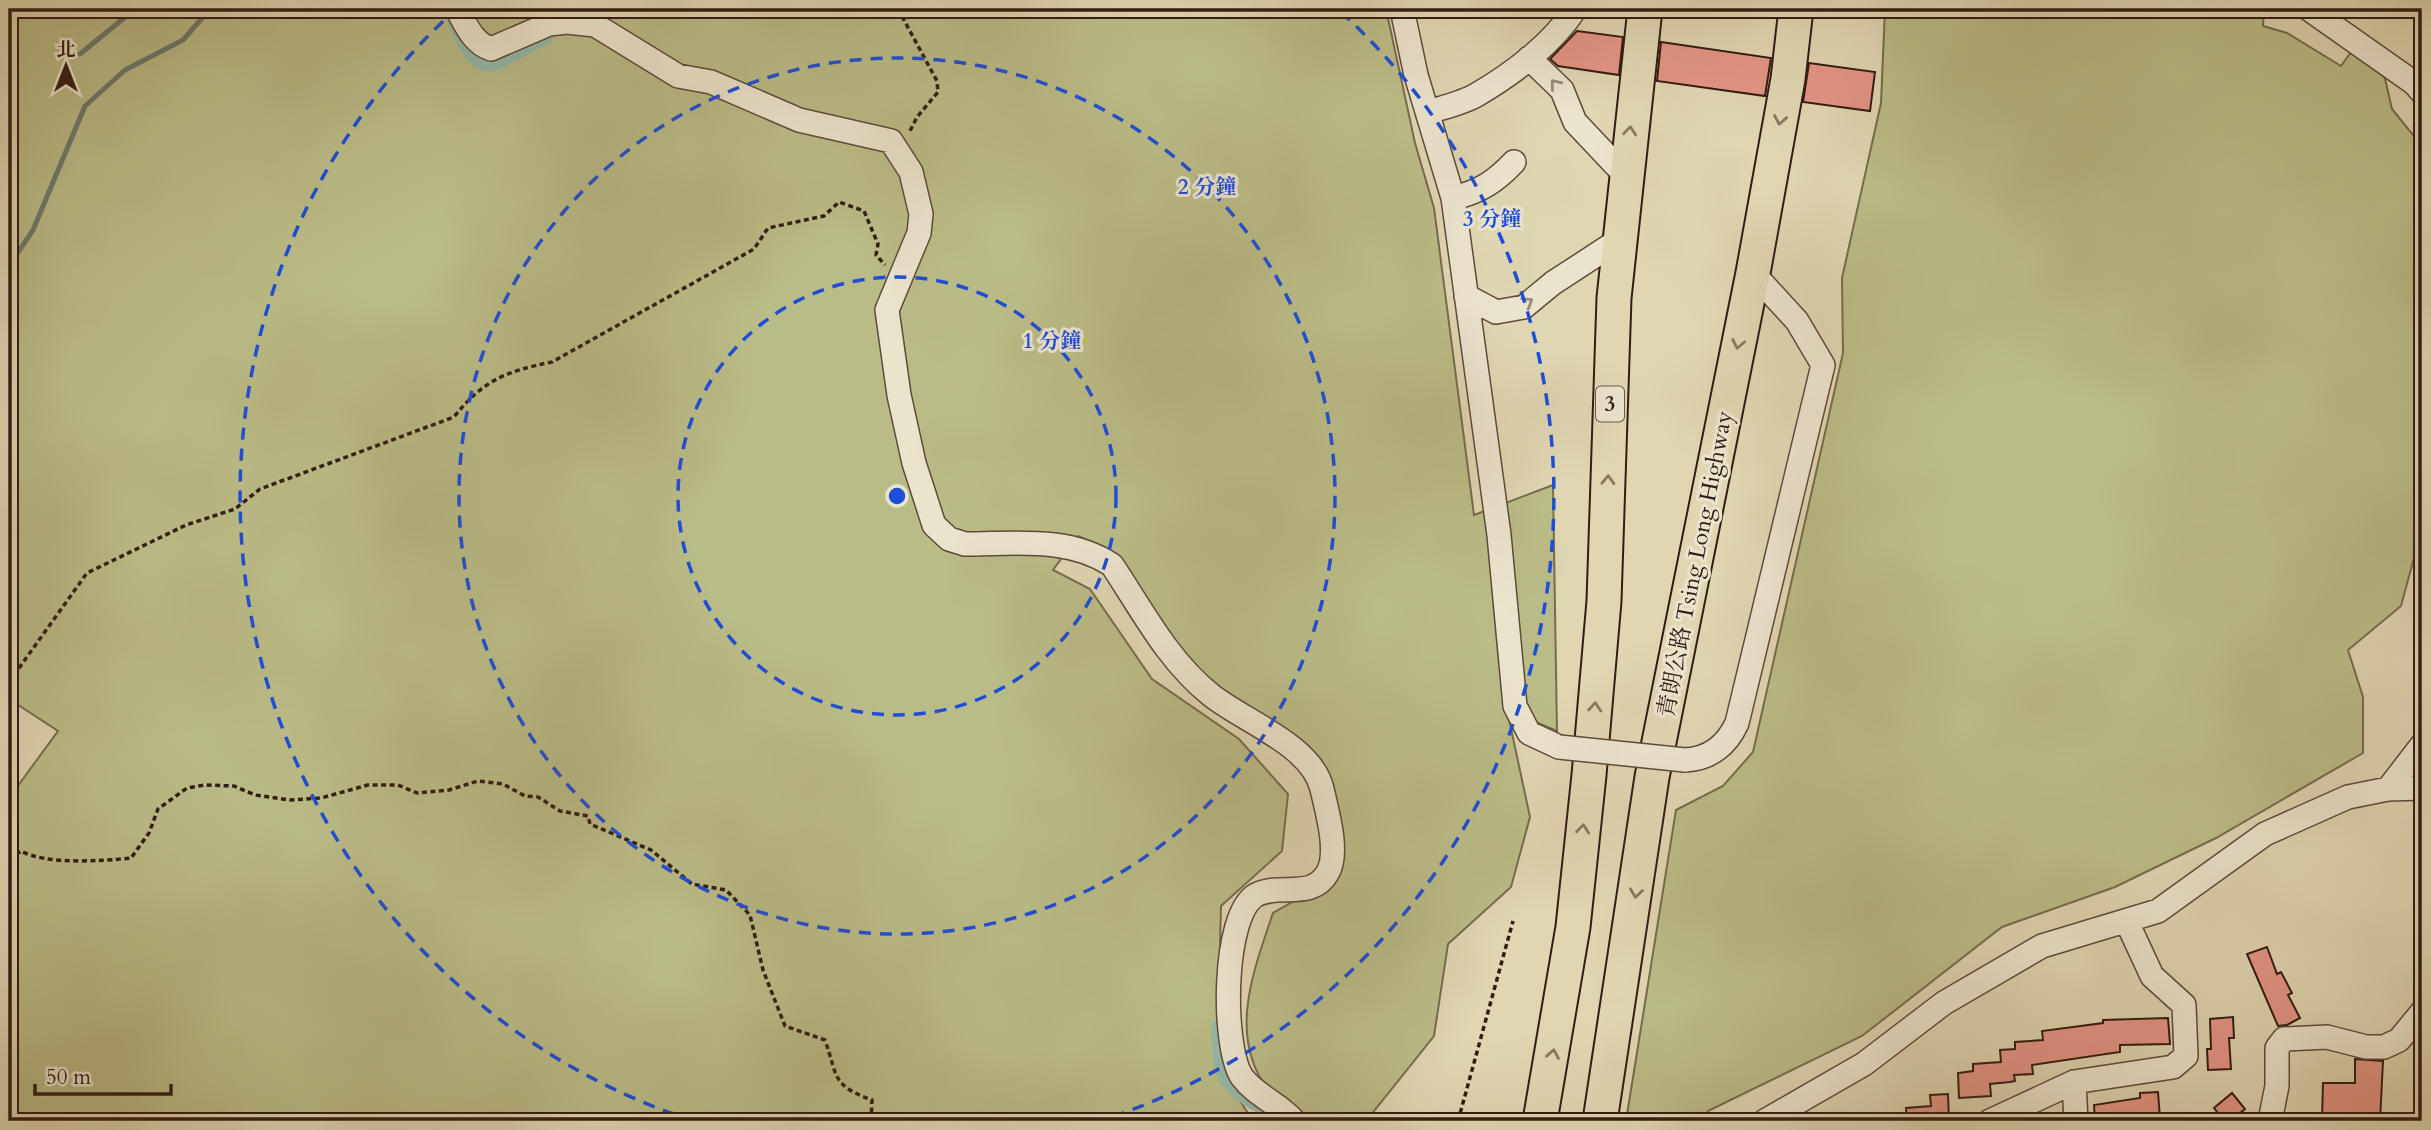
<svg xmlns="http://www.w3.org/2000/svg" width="2431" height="1130" viewBox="0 0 2431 1130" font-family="Cardo,'Noto Serif TC',serif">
  <rect width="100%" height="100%" fill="#e0d6b2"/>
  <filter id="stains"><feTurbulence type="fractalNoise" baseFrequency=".00286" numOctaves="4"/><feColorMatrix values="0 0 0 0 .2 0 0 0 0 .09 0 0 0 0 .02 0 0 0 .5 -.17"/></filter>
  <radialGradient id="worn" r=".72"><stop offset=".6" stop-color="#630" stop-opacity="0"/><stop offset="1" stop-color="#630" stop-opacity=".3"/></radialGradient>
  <path fill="#babc87" stroke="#766c4e" stroke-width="2" d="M9,9H1386L1415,143L1434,208L1474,515L1553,485L1557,731L1507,710L1530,817L1511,887L1448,944L1434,1036L1366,1121H1298C1289,1111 1277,1101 1268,1090C1227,1035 1254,970 1273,913L1331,880L1311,757L1173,653L1127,570L1107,548L1078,536L1053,570L1090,589L1152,679L1239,739L1288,794L1282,851L1221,906L1217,1065L1253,1121H9V798L58,731L9,699Z
    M1885,9H2264L2263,26L2287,33L2341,66L2351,52L2383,70L2392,109L2422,146V528L2401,606L2348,650L2363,697V753L2216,838L2115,887L2002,927L1862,1036L1708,1111L1704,1121H1626L1676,810L1723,786L1753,752L1843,353L1842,278L1881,103Z"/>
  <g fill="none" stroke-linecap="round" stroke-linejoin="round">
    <path stroke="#6d7a6d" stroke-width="5" d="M80,54L135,9
      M9,266L33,230L85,106L125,70L183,40L210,9"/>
    <path stroke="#94b9a9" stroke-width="19" d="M457,22C484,89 497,55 544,36
      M1221,1027C1222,1068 1221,1082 1259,1103"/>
  </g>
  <path fill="#e59587" stroke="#321c14" stroke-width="2" d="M1577,31L1623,37L1619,75L1558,66L1550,59Z
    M1661,42L1771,58L1765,96L1657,81Z
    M1809,63L1875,72L1870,111L1803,102Z
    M2267,947L2277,974L2281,972L2292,993L2288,995L2300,1018L2287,1025L2278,1026L2247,954Z
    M2233,1017L2234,1038H2229L2231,1069L2208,1070L2207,1049H2211L2210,1019Z
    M2168,1018L2170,1044L2120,1045V1052L2032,1065L2033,1074L2014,1075L2015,1081L2010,1082L1990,1084L1991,1096L1959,1098L1958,1073L1973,1071V1064L2001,1062L2000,1050L2015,1049V1042L2043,1040L2042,1031L2103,1023V1020Z
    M2355,1059L2383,1061L2380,1121H2322L2323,1083H2355Z
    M2158,1092L2160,1118L2095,1121L2094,1105L2140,1098V1093Z
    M2232,1093L2245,1109L2230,1121H2224L2214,1108Z
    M1948,1094L1949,1120L1907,1121L1906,1108L1931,1106L1930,1095Z"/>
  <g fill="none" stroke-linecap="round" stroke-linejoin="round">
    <g stroke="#5e4a3c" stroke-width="26">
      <path id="minor" d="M457,9C466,25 473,43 491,49L549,24L567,22L595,25L678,76L711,82L799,120L891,141L911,172L921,214L919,233L887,310L899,395L914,463L934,525L949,539L965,544C1015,544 1068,536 1112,565C1142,610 1168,661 1211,695C1243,721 1312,745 1322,789C1327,811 1339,852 1328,872C1312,901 1280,882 1256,895C1222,915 1222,1047 1242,1077C1256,1096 1280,1104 1294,1121
        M1402,9L1416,75L1453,198L1499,535L1515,706L1529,733L1559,747
        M2309,9L2414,83L2422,92
        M1529,58L1562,90L1575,122L1626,176
        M1428,112C1444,107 1464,103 1478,94C1514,73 1553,43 1575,9
        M1453,198C1480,192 1496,181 1514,162
        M1466,296L1496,312L1524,307L1553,283L1619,240
        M1685,760C1710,759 1727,745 1737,723L1823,365L1797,321L1753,273
        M2388,789L2422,745
        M2074,1082L2076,1121
        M1765,1121L1864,1064L1944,1003L2042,946L2158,911L2265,834L2348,797L2388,789L2422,788
        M1990,1121L2074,1082L2173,1067L2186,1056L2184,1005L2152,976L2127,922
        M2270,1121L2277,1086V1048L2284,1039L2327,1037L2366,1047H2384L2399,1040L2422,1012"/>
    </g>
    <g stroke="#321c14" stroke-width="37">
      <path id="highway" d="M1540,1121L1573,927L1589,775L1604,601L1614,298L1645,9
        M1600,1121L1652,777L1753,273L1788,79L1796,9"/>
    </g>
    <path stroke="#321c14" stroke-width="3.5" stroke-dasharray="5 3.5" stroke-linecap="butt" d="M898,9L937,81L938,92L917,117L909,133
      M9,682L87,573L186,525L235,509L260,489L454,417C483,380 507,371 552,362L754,249L768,228L824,216L839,202L864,211L878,244L876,255L885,265
      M9,859L21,851C46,865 102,861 131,858L149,833L158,809L187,788L205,785L234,786L255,795L290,800L321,798L368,785H398L417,793L449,790L478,781L503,784L525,796L538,797L560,811L588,816L590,824L651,850L692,884L726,890L750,915L763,970L785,1026L825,1040C838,1077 831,1085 872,1100L871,1121
      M1458,1121L1513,921"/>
    <use href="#minor" stroke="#ebe4cd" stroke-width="23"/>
    <use href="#highway" stroke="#e0d6b2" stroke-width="33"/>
    <g stroke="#5e4a3c" stroke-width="26" stroke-linecap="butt">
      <path id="minor-bridge" d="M1559,747L1685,760"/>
    </g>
    <use href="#minor-bridge" stroke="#ebe4cd" stroke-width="23"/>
  </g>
  <defs><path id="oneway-chevron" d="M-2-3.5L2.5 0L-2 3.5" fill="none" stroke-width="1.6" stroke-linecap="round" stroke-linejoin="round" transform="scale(1.75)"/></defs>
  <g stroke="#988a7a">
    <use href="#oneway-chevron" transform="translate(1555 84) rotate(-129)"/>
    <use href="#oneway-chevron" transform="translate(1528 302) rotate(-32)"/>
  </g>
  <g stroke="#897963">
    <use href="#oneway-chevron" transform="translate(1780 120) rotate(100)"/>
    <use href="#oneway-chevron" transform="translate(1630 131) rotate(-84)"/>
    <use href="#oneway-chevron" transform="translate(1738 344) rotate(101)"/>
    <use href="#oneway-chevron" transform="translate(1608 480) rotate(-88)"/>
    <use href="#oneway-chevron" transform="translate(1595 707) rotate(-85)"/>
    <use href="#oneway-chevron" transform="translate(1583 829) rotate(-84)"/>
    <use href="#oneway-chevron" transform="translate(1636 893) rotate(98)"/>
    <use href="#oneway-chevron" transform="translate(1553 1054) rotate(-80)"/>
  </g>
  <g fill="none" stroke="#1d4ed8" stroke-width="3.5" stroke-dasharray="12 9">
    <circle cx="897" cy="496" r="219"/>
    <circle cx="897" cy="496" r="438"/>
    <path d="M694 1121A657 657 0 0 1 453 12M1341 12A657 657 0 0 1 1100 1121"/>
  </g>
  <g text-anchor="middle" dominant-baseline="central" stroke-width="6" stroke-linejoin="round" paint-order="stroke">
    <rect fill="#ebe4cd" stroke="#6a584c" stroke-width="2" x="1596" y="386.5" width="28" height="35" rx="5"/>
    <g font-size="21" font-weight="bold" fill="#321c14">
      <text x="1610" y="404">3</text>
    </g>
    <g font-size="23" fill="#321c14" stroke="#ebe4cd">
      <text transform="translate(1695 564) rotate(-79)">青朗公路 Tsing Long Highway</text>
    </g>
  </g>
  <circle cx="897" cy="496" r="10" fill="#1d4ed8" stroke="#ebe4cd" stroke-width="3.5"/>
  <g font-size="21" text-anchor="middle" font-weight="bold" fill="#1d4ed8" stroke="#ebe4cd" stroke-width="6" stroke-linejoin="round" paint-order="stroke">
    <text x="1207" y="194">2 分鐘</text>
    <text x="1492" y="226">3 分鐘</text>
    <text x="1052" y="348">1 分鐘</text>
  </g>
  <rect width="2431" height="1130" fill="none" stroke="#e0d6b2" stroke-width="35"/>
  <rect x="10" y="10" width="2410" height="1109" fill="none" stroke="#321c14" stroke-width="3.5"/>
  <rect x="18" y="18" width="2396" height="1095" fill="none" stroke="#321c14" stroke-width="2"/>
  <g transform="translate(66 66)" stroke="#ebe4cd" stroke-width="5" paint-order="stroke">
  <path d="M0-5L12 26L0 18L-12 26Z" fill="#321c14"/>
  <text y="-10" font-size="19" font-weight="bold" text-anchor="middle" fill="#321c14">北</text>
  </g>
  <path d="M35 1084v10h136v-10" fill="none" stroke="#321c14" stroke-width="3.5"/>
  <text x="46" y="1084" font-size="21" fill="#321c14" stroke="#ebe4cd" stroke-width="5" paint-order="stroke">50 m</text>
  <rect width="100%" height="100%" filter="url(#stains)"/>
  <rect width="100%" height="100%" fill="url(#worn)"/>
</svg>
